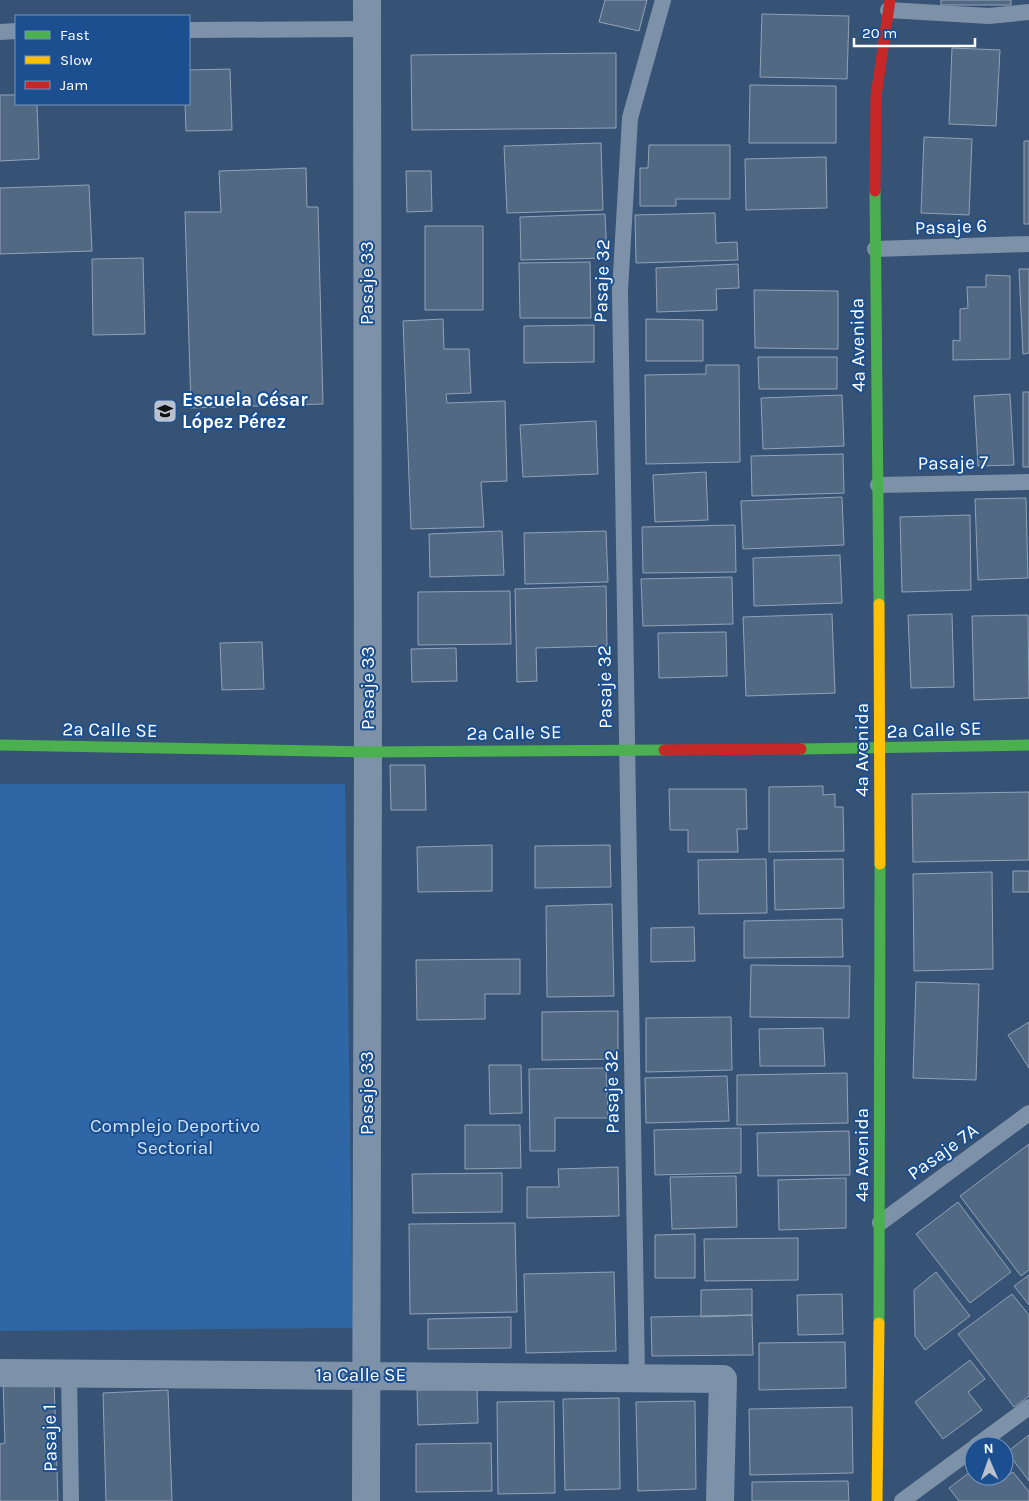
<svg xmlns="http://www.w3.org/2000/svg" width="1029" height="1501" viewBox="0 0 1029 1501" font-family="Karla,sans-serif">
  <rect width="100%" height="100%" fill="#365274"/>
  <path fill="#2f66a5" d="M0,784H345L353,1328L0,1331Z"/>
  <path fill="#526984" stroke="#92a2b6" d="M605,0H647L639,31L599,22Z
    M941,0H1011V5H941Z
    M762,14L849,16L847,79L760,77Z
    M952,48L1000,50L996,126L949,124Z
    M616,53V128L412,130L411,55Z
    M230,69L232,130L186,131L185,104H189V70Z
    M750,85L836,86V143H749Z
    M0,95H16V104H37L39,159L0,161Z
    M924,137L972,139L969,215L921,213Z
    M1024,141H1029V224H1024Z
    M601,143L603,210L507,213L504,146Z
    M649,145H730V199H676V206H640V168H648Z
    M826,157L827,208L746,210L745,159Z
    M306,168L307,207H318L323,404L191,408L185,212H221L219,171Z
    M406,171H431L432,211L407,212Z
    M89,185L92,251L0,254V188Z
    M715,213L716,243L737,242L738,260L636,263L635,215Z
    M605,214L607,258L521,260L520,217Z
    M425,226H483V310H425Z
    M143,258L145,334L93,335L92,259Z
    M590,262L591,318H520L519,263Z
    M738,264L739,288L716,289L717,310L657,312L656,268Z
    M1019,269H1029V353L1023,354Z
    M986,275L1010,276V359L953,360V340L960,341V309L968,308L967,287H986Z
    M754,290L838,291V349L755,348Z
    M443,319L444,349H469L471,393L446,394L447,403L505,401L507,481L481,482L484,527L411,529L403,321Z
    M646,319L703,320V361H646Z
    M594,325V362L524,363V326Z
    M758,357H837V389H759Z
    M706,365H739L740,462L646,464L645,375L706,374Z
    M1023,392H1029V467H1023Z
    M1010,394L1014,465L978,466L974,396Z
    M842,395L844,446L763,449L761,398Z
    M596,421L598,474L523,477L520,425Z
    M843,454L844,493L752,496L751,456Z
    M706,472L708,520L655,522L653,475Z
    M842,497L844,545L743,549L741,501Z
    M1026,498L1028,578L978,580L975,499Z
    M970,515L971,590L902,592L900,517Z
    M735,525L736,572L643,573L642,527Z
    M502,531L504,575L430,577L429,534Z
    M606,531L608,582L525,584L524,533Z
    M840,555L842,603L754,606L753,558Z
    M732,577L733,624L643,626L641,579Z
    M606,586L607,646L536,648L537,681L517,682L515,589Z
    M510,591L511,644L418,645V592Z
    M832,614L835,693L746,696L743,617Z
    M952,614L954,687L911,688L908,615Z
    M1028,615L1029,698L974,700L972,616Z
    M726,632L727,676L659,678L658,633Z
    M262,642L264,689L222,690L220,643Z
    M456,648L457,681L412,682L411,649Z
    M390,765H425L426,810H391Z
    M823,786V795L835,794V807H843L844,851L769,852V787Z
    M669,789H746L747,829H737L738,852H688V830H670Z
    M1029,792V860L913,862L912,794Z
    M492,845V891L418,892L417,847Z
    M610,845L611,887L535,888V846Z
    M766,859L767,913L699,914L698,860Z
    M843,859L844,908L775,910L774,860Z
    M1013,871H1029V892H1013Z
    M992,872L993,969L914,971L913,874Z
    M612,904L614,996L547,997L546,906Z
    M842,919L843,957L744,958V921Z
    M694,927L695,961L651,962V928Z
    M520,959V994H485V1019L417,1020L416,960Z
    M751,965L850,966L849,1018L750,1017Z
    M916,982L979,984L976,1080L913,1078Z
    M618,1011V1059L542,1060V1012Z
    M731,1017L732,1070L646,1072V1018Z
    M1029,1022V1068L1008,1035Z
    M823,1028L825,1066H760L759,1029Z
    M489,1065H521L522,1113L490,1114Z
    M606,1068L608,1118H555V1151H530L529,1069Z
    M847,1073L848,1123L737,1125V1075Z
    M727,1076L729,1121L646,1123L645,1078Z
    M465,1125H520L521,1168L465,1169Z
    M741,1128V1173L655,1175L654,1130Z
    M849,1131L850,1175L758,1176L757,1133Z
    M1029,1144V1270L1021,1276L960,1196Z
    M618,1167L619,1216L527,1218V1187H559L558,1169Z
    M502,1173V1212L413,1213L412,1174Z
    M736,1176L737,1227L672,1229L670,1177Z
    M846,1178V1228L779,1230L778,1180Z
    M958,1202L1011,1272L970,1303L916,1234Z
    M515,1223L517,1312L410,1314L409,1224Z
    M695,1234V1278H655V1235Z
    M798,1238V1280L705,1281L704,1239Z
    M614,1272L616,1351L526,1353L524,1274Z
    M936,1272L970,1316L925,1350L915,1336L914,1290Z
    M1029,1275V1305L1014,1286Z
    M752,1289V1315L701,1317V1290Z
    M842,1294L843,1334L798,1335L797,1295Z
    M1012,1294L1029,1315V1396L1014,1407L958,1334Z
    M752,1315L753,1355L652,1356L651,1317Z
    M511,1317V1348L428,1349V1319Z
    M845,1342L846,1388L759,1390V1343Z
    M970,1360L985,1379L968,1392L982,1410L943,1439L915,1402Z
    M54,1380L58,1501H0V1444L5,1443L3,1382Z
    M477,1389L478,1423L418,1425L417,1390Z
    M168,1390L172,1501H106L103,1393Z
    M619,1398L620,1489L565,1490L563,1399Z
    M554,1401L555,1493L498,1494L497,1402Z
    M695,1401L696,1489L638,1491L636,1402Z
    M852,1407L853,1473L750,1475L749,1409Z
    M1029,1435V1481L1007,1452Z
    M491,1443L492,1491L416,1492V1444Z
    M974,1469V1476H1000L1003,1479L1013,1472L1029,1492V1501H959L949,1488Z
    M848,1481L849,1501H752V1482Z"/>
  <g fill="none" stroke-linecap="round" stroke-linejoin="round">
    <path stroke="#7d92a8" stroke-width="16" d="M888,10L989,16L1029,12
      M189,30L367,29
      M0,32L16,31
      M875,249L1029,244
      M878,485L1029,482
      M880,1223L1029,1113
      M69,1374L71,1501
      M637,1377L620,291L630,118L663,0
      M976,1446L1029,1407
      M902,1501L974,1448"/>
    <path stroke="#7d92a8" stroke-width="28" d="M0,1373L723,1379L720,1501
      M366,1501L368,752L367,0"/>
    <path stroke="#4caf50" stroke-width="11" d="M875,191L879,604
      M0,745L368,752L664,750
      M801,749L1029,745
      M879,1323L880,864"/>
    <path stroke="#ffc107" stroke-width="11" d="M879,604L880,864
      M877,1501L879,1323"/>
    <path stroke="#c62828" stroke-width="11" d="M875,191L876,96L890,0
      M664,750L801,749"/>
  </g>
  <defs>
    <g id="school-square" transform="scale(1.25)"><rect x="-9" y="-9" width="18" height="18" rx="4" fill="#b9c2ce" stroke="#1b4f8f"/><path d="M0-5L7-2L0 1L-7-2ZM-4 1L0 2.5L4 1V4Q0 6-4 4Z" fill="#111"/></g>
  </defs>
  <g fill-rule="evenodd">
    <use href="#school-square" x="165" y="411"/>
  </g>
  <g text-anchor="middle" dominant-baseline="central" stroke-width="4" stroke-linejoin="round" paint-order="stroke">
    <g font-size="19" fill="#fff" stroke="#1b4f8f">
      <text transform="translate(951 227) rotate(-2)">Pasaje 6</text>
      <text transform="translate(602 281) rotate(-88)">Pasaje 32</text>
      <text transform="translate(367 283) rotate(-90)">Pasaje 33</text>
      <text transform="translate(858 345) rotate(-91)">4a Avenida</text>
      <text transform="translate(953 463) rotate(-1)">Pasaje 7</text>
      <text transform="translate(605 687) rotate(-91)">Pasaje 32</text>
      <text transform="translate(368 688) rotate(-90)">Pasaje 33</text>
      <text transform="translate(110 730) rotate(1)">2a Calle SE</text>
      <text transform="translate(934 730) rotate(-2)">2a Calle SE</text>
      <text transform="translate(514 733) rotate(-1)">2a Calle SE</text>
      <text transform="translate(862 750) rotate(-90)">4a Avenida</text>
      <text transform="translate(612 1092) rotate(-91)">Pasaje 32</text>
      <text transform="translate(367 1093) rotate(-90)">Pasaje 33</text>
      <text transform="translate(943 1152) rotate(-36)">Pasaje 7A</text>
      <text transform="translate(862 1155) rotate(-90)">4a Avenida</text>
      <text x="361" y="1375">1a Calle SE</text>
      <text transform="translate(50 1438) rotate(-91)">Pasaje 1</text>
    </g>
    <g font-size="19" font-weight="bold" fill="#fff" stroke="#1b4f8f" text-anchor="start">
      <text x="182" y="400">Escuela César<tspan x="182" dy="22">López Pérez</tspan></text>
    </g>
    <g font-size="19" fill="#cfe3fa" stroke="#1b4f8f">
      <text x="175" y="1126">Complejo Deportivo<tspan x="175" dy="22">Sectorial</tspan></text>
    </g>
  </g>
  <rect x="15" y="15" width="175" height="90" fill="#1b4f8f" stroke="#7695bc"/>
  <rect x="25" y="31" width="25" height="8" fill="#4caf50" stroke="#7695bc"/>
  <text x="60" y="40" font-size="15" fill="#ffffff">Fast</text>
  <rect x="25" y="56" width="25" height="8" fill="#ffc107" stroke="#7695bc"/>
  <text x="60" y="65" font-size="15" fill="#ffffff">Slow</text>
  <rect x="25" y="81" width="25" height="8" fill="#c62828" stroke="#7695bc"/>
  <text x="60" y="90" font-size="15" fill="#ffffff">Jam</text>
  <g transform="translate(989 1461) rotate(358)"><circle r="24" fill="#1b4f8f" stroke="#7695bc"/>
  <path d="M0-4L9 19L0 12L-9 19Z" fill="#b9c2ce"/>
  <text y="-8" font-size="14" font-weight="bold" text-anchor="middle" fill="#ffffff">N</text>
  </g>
  <path d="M854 38v8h121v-8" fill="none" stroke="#ffffff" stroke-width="2.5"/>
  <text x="862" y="38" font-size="15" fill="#ffffff" stroke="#1b4f8f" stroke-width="4" paint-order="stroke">20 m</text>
</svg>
